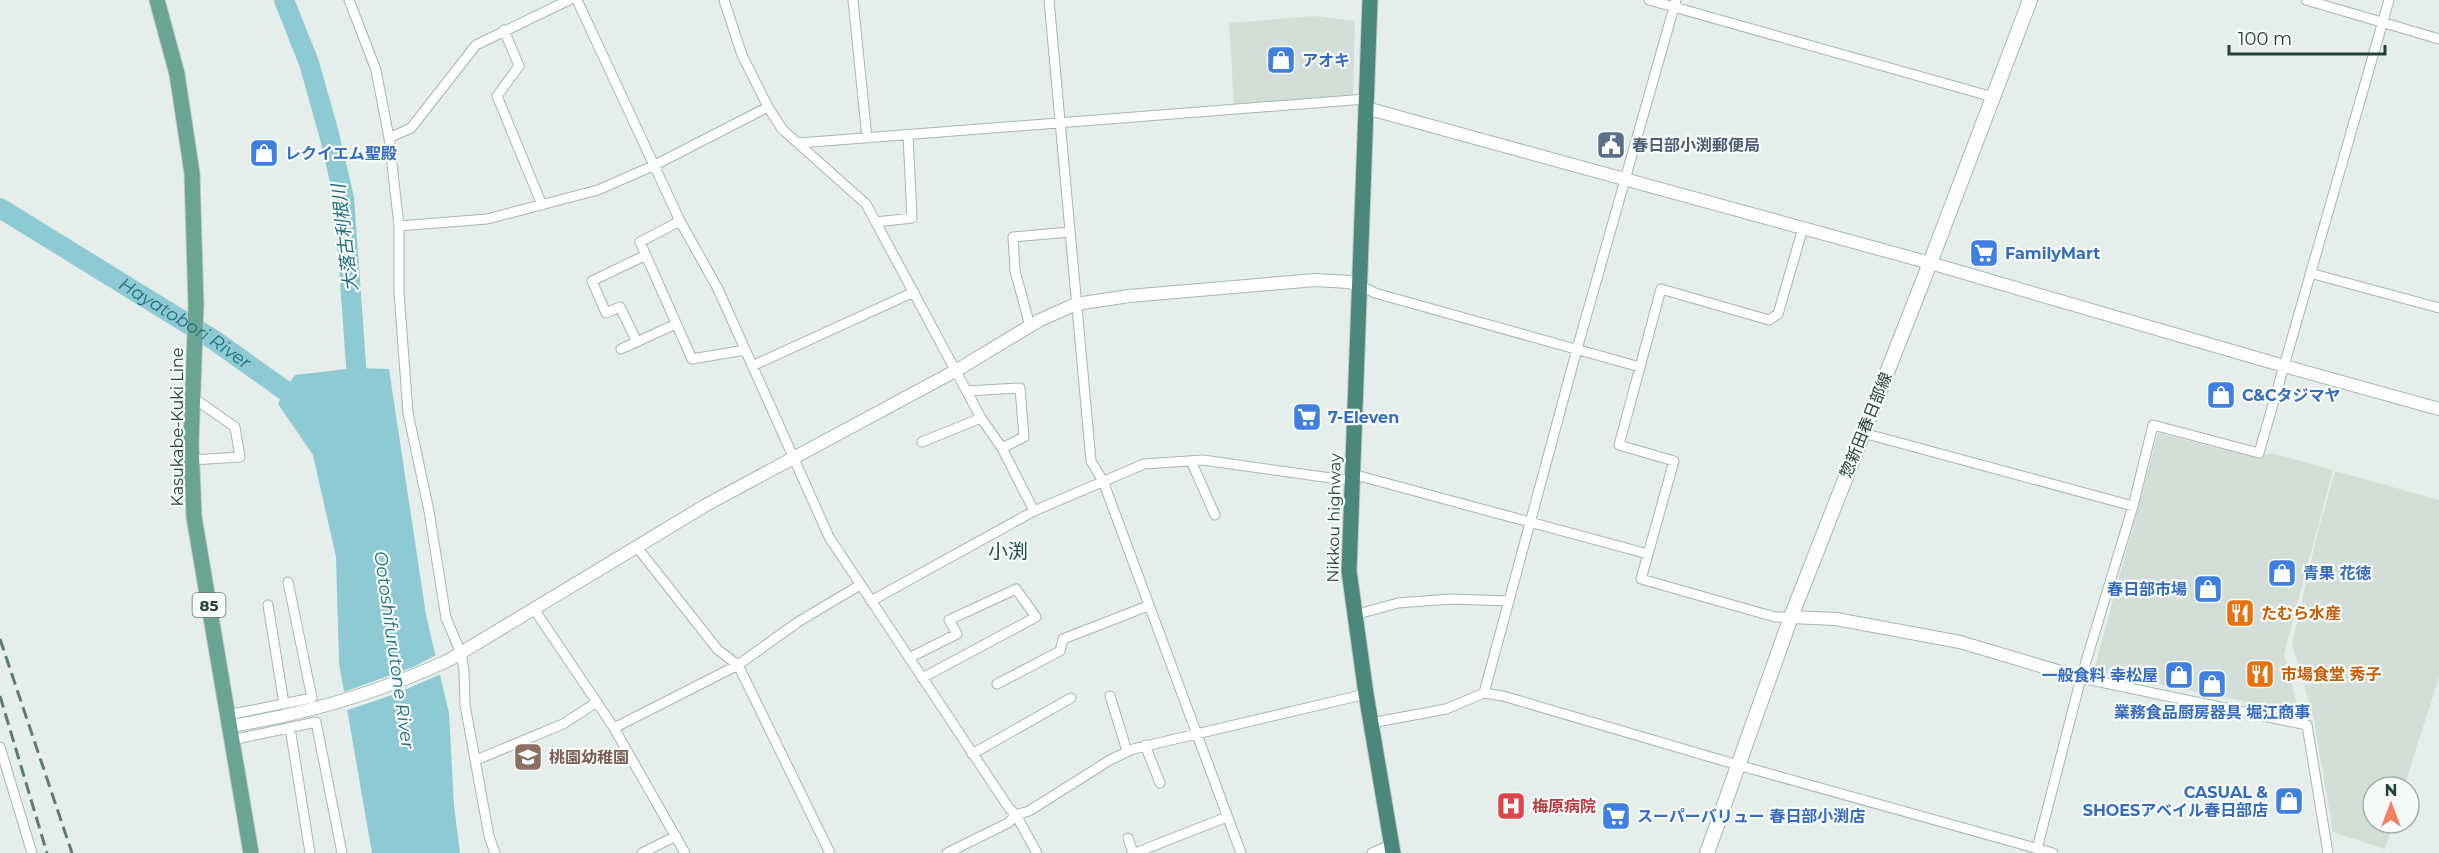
<svg xmlns="http://www.w3.org/2000/svg" width="2439" height="853" viewBox="0 0 2439 853" font-family="Montserrat,'Noto Sans JP',sans-serif">
  <rect width="100%" height="100%" fill="#e5eeea"/>
  <path fill="#d3ded9" d="M1313,16L1355,21L1353,96L1234,104L1229,23Z
    M2158,433L2257,458L2271,453L2333,470L2284,654L2299,712L2097,672L2095,667Z
    M2335,471L2439,500V677L2404,787H2373V823H2393L2385,849L2333,832L2314,720L2292,644L2317,535Z"/>
  <path fill="#8dcad3" d="M355,368L389,369L426,615L449,713L454,806L460,853H372L339,663L336,557L313,455L278,404L284,390L295,375Z"/>
  <path fill="#e5eeea" d="M438,654L443,673L398,693L345,711L341,693L413,667Z"/>
  <g fill="none" stroke-linecap="round" stroke-linejoin="round">
    <g stroke="#8dcad3" stroke-width="20">
      <path d="M284,0L309,63L329,134L344,198L358,392"/>
      <path id="s1" d="M0,208L214,340L304,404"/>
    </g>
    <g stroke="#a7b7b1" stroke-width="11">
      <path id="minor" d="M349,0L376,70L389,138L399,226V292L408,413L429,511L446,618L461,653L464,671L465,705L489,836L495,853
        M577,0L680,221L718,289L829,537L1009,808L1016,815L1037,853
        M724,0L742,55L768,107L782,129L866,204L981,418L1002,448L1034,511
        M853,0L867,138
        M1049,0L1091,461L1103,481L1241,853
        M1649,0L1993,97
        M2306,0L2439,39
        M504,30L519,66L497,96L542,205
        M389,138L411,128L476,45L569,0
        M799,143L1366,99
        M680,221L640,242L692,359L745,350
        M876,222L912,218L908,135
        M399,226L487,219L598,190L655,165L768,107
        M2310,273L2439,308
        M1361,286L1375,293L1640,367
        M1030,326L1015,271L1013,237L1070,232
        M637,342L620,307L606,313L592,281L646,255
        M621,349L676,324
        M752,366L914,292
        M967,391L1020,388L1024,437L1002,448
        M1863,433L2133,506
        M922,442L981,418
        M191,460L240,457L235,427L192,397
        M1191,461L1215,515
        M1352,474L1648,554
        M636,546L718,650L738,665L830,853
        M871,601L1034,511L1144,464L1203,460L1352,481
        M268,605L284,704
        M534,609L614,728L685,853
        M1354,615L1398,603L1451,599L1509,601
        M1791,617H1775L1641,579L1674,461L1619,445L1661,289L1769,320L1778,314L1803,228
        M909,658L957,634L949,620L1016,589L1036,617L922,678
        M2081,678L2307,725L2328,853
        M997,684L1060,651L1063,639L1148,606
        M1484,693L1577,349L1676,0
        M1110,696L1127,751
        M228,715L312,698L288,582
        M1371,723L1446,709L1484,693L1503,696L1738,765L2053,853
        M290,728L310,853
        M614,728L738,665L798,622L860,585
        M232,740L316,722L342,853
        M1145,745L1160,783
        M0,747L32,853
        M972,754L1071,698
        M476,760L563,724L597,702
        M1128,838L1133,853
        M2037,849L2081,678L2133,506L2153,425L2259,453L2389,0
        M642,853L676,836
        M947,853L1008,823L1016,815L1029,811L1110,760L1133,749L1366,694
        M1135,853L1227,817
        M1372,853L1392,844"/>
    </g>
    <g stroke="#a7b7b1" stroke-width="14">
      <path id="tertiary" d="M1366,108L1930,263L2284,366L2439,409
        M1791,617L1836,619L1960,642L2081,678
        M230,726C307,714 378,693 449,660L706,505L957,370L1040,320L1076,304L1129,296L1315,280L1349,282L1361,286"/>
    </g>
    <g stroke="#a3bab2" stroke-width="16">
      <path id="secondary" d="M1707,853L1791,617L1930,263L2030,0"/>
    </g>
    <g stroke="#c2cac7" stroke-width="17">
      <path id="primary" d="M157,0L177,74L192,173L196,305L191,443L194,517L251,853"/>
    </g>
    <g stroke="#c2cac7" stroke-width="17">
      <path id="trunk" d="M1370,0L1349,571L1366,694L1393,853"/>
    </g>
    <use href="#minor" stroke="#fff" stroke-width="9"/>
    <use href="#tertiary" stroke="#fff" stroke-width="12"/>
    <use href="#secondary" stroke="#fff" stroke-width="14"/>
    <use href="#primary" stroke="#69a494" stroke-width="15"/>
    <use href="#trunk" stroke="#4c887a" stroke-width="15"/>
    <path stroke="#5e7c73" stroke-width="3" stroke-dasharray="12 6" stroke-linecap="butt" d="M0,639L72,853
      M0,696L47,853"/>
  </g>
  <defs>
    <g id="shop-square" transform="scale(1.5)"><rect x="-9" y="-9" width="18" height="18" rx="4" fill="#3f7fe0" stroke="#f6faf8"/><path d="M-5-2.5h2.3a2.7 3.5 0 0 1 5.4 0H5L5.5 6h-11ZM-1.5-2.5h3a1.5 2.3 0 0 0-3 0Z" fill="#fff"/></g>
    <g id="civic-square" transform="scale(1.5)"><rect x="-9" y="-9" width="18" height="18" rx="4" fill="#5c6f8a" stroke="#f6faf8"/><path d="M-.6-6.5H3V-4.5H.6V-3L4-1V1h2V6H-6V1h2V-1L-.6-3ZM-1.2 2.5V6h2.4V2.5Z" fill="#fff"/></g>
    <g id="supermarket-square" transform="scale(1.5)"><rect x="-9" y="-9" width="18" height="18" rx="4" fill="#3f7fe0" stroke="#f6faf8"/><path d="M-6-5.5h2.5l.6 2H6L4.5 2H-2.5L-4.4-4H-6ZM-1.5 3.2a1.3 1.3 0 1 0 .1 0ZM3 3.2a1.3 1.3 0 1 0 .1 0Z" fill="#fff"/></g>
    <g id="restaurant-square" transform="scale(1.5)"><rect x="-9" y="-9" width="18" height="18" rx="4" fill="#e8710a" stroke="#f6faf8"/><path d="M-5-6h1v4h1v-4h1v4h1v-4h1v5L-1.5 .5V6h-2V.5L-5-1ZM5-6V6H3V1.5H1.5Q1.5-4 5-6Z" fill="#fff"/></g>
    <g id="school-square" transform="scale(1.5)"><rect x="-9" y="-9" width="18" height="18" rx="4" fill="#8d6e63" stroke="#f6faf8"/><path d="M0-5L7-2L0 1L-7-2ZM-4 1L0 2.5L4 1V4Q0 6-4 4Z" fill="#fff"/></g>
    <g id="hospital-square" transform="scale(1.5)"><rect x="-9" y="-9" width="18" height="18" rx="4" fill="#e0444e" stroke="#f6faf8"/><path d="M-5-5h3v3.5h4V-5h3V5h-3V1.5h-4V5h-3Z" fill="#fff"/></g>
  </defs>
  <g fill-rule="evenodd">
    <use href="#shop-square" x="1281" y="60"/>
    <use href="#civic-square" x="1611" y="145"/>
    <use href="#shop-square" x="264" y="153"/>
    <use href="#supermarket-square" x="1984" y="253"/>
    <use href="#shop-square" x="2221" y="395"/>
    <use href="#supermarket-square" x="1307" y="417"/>
    <use href="#shop-square" x="2282" y="573"/>
    <use href="#shop-square" x="2208" y="589"/>
    <use href="#restaurant-square" x="2240" y="613"/>
    <use href="#restaurant-square" x="2260" y="674"/>
    <use href="#shop-square" x="2179" y="675"/>
    <use href="#shop-square" x="2212" y="684"/>
    <use href="#school-square" x="528" y="757"/>
    <use href="#shop-square" x="2289" y="801"/>
    <use href="#hospital-square" x="1511" y="806"/>
    <use href="#supermarket-square" x="1616" y="816"/>
  </g>
  <g text-anchor="middle" dominant-baseline="central" stroke-width="4.5" stroke-linejoin="round" paint-order="stroke">
    <rect fill="#f6faf8" stroke="#637872" stroke-width="1.5" x="192.5" y="593" width="33" height="24" rx="4.5"/>
    <g font-size="15" font-weight="bold" fill="#244138">
      <text x="209" y="605">85</text>
    </g>
    <g font-size="16" font-weight="bold" fill="#366cbe" stroke="#f6faf8" text-anchor="start">
      <text x="1302" y="60">アオキ</text>
      <text x="285" y="153">レクイエム聖殿</text>
      <text x="2005" y="253">FamilyMart</text>
      <text x="2242" y="395">C&amp;Cタジマヤ</text>
      <text x="1328" y="417">7-Eleven</text>
      <text x="2303" y="573">青果 花徳</text>
      <text x="2187" y="589" text-anchor="end">春日部市場</text>
      <text x="2158" y="675" text-anchor="end">一般食料 幸松屋</text>
      <text x="2212" y="712" text-anchor="middle">業務食品厨房器具 堀江商事</text>
      <text x="2268" y="792" text-anchor="end">CASUAL &amp;<tspan x="2268" dy="18">SHOESアベイル春日部店</tspan></text>
      <text x="1637" y="816">スーパーバリュー 春日部小渕店</text>
    </g>
    <g font-size="16" font-weight="bold" fill="#4e5e75" stroke="#f6faf8" text-anchor="start">
      <text x="1632" y="145">春日部小渕郵便局</text>
    </g>
    <g font-size="16" fill="#244138" stroke="#f6faf8">
      <text transform="translate(1866 425) rotate(-68)">惣新田春日部線</text>
      <text transform="translate(177 427) rotate(-90)">Kasukabe-Kuki Line</text>
      <text transform="translate(1334 518) rotate(-89)">Nikkou highway</text>
    </g>
    <g font-size="16" font-weight="bold" fill="#c56008" stroke="#f6faf8" text-anchor="start">
      <text x="2261" y="613">たむら水産</text>
      <text x="2281" y="674">市場食堂 秀子</text>
    </g>
    <g font-size="16" font-weight="bold" fill="#785e54" stroke="#f6faf8" text-anchor="start">
      <text x="549" y="757">桃園幼稚園</text>
    </g>
    <g font-size="16" font-weight="bold" fill="#be3a42" stroke="#f6faf8" text-anchor="start">
      <text x="1532" y="806">梅原病院</text>
    </g>
    <g font-size="18" font-style="italic" fill="#1c6f7e" stroke="#f6faf8">
      <text transform="translate(345 238) rotate(-97)">大落古利根川</text>
      <text stroke="none"><textPath href="#s1" startOffset="218">Hayatobori River</textPath></text>
      <text transform="translate(394 650) rotate(82)">Ootoshifurutone River</text>
    </g>
    <g font-size="20" fill="#1f5346" stroke="#f6faf8">
      <text x="1008" y="551">小渕</text>
    </g>
  </g>
  <g transform="translate(2391 805)"><circle r="28" fill="#f6faf8" stroke="#a2b0ab" stroke-width="1.5"/>
  <path d="M0-4.5L10 22L0 15L-10 22Z" fill="#f3805f"/>
  <text y="-9" font-size="16" font-weight="bold" text-anchor="middle" fill="#244138">N</text>
  </g>
  <path d="M2229 45v9h156v-9" fill="none" stroke="#244138" stroke-width="3"/>
  <text x="2238" y="45" font-size="18" fill="#244138" stroke="#f6faf8" stroke-width="4.5" paint-order="stroke">100 m</text>
</svg>
